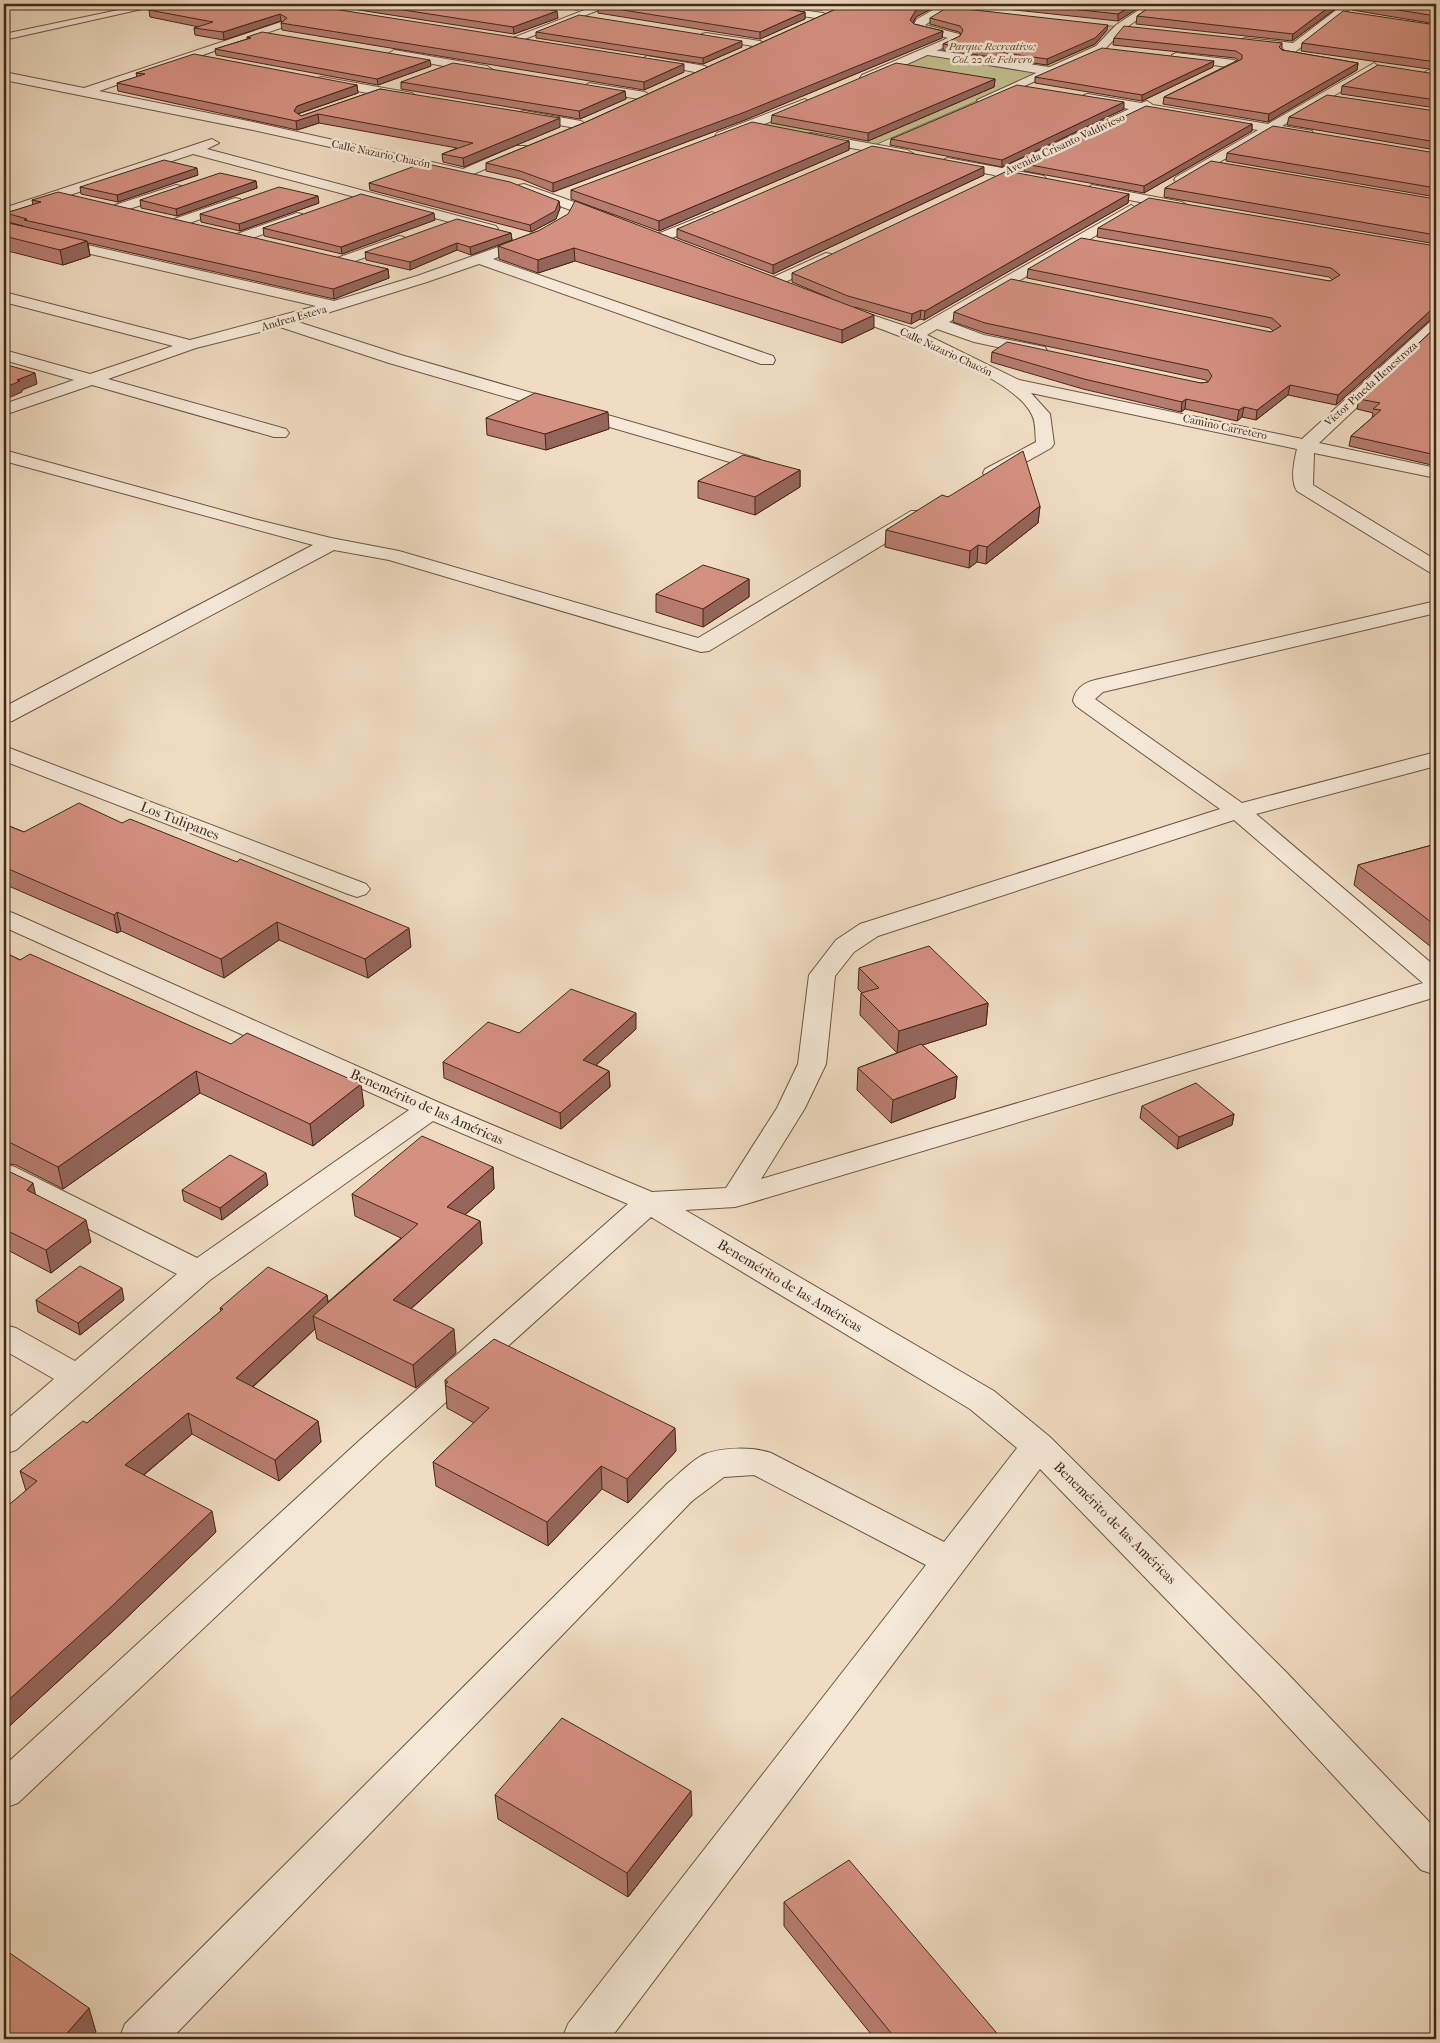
<svg xmlns="http://www.w3.org/2000/svg" width="1440" height="2043" viewBox="0 0 1440 2043" font-family="'IM FELL French Canon',serif">
  <rect width="100%" height="100%" fill="#efdcc2"/>
  <filter id="stains"><feTurbulence type="fractalNoise" baseFrequency=".004" numOctaves="4"/><feColorMatrix values="0 0 0 0 .2 0 0 0 0 .09 0 0 0 0 .02 0 0 0 .5 -.17"/></filter>
  <radialGradient id="worn" r=".72"><stop offset=".6" stop-color="#630" stop-opacity="0"/><stop offset="1" stop-color="#630" stop-opacity=".3"/></radialGradient>
  <path fill="#c1be8e" stroke="#827252" d="M945,7L1120,27L1100,48L870,147L751,125L895,65L954,37L918,27Z"/>
  <g fill="none" stroke-linecap="round" stroke-linejoin="round">
    <g stroke="#6e5441" stroke-width="2">
      <path id="service" d="M11,4H28L4,11V5Z
        M147,4H164L4,40V34Z"/>
    </g>
    <g stroke="#6e5441" stroke-width="2">
      <path id="pedestrian" d="M926,49L1049,67L1055,71L1049,75L922,54V50Z"/>
    </g>
    <g stroke="#6e5441" stroke-width="2">
      <path id="minor" d="M335,4H350L99,91L253,122L463,169L516,146H526L528,149L526,152L466,177L253,130L4,80V72L84,88Z
        M600,4H614L489,53H481L479,51Z
        M732,4H759L823,13L829,16L823,19L737,7Z
        M944,4H956L925,25L959,34L961,36L958,41L870,81H862L860,78L862,75L948,38L914,29L912,27L917,19Z
        M1148,4H1160L1124,29L1104,50L987,103H979L977,100L1096,46L1116,25Z
        M1344,4H1355L1290,56H1282L1280,54L1285,49L1245,44L1239,41L1245,38L1293,43Z
        M706,33L760,41L766,44L760,47L702,38V34Z
        M394,50L487,66L493,70L487,74L390,56L388,54Z
        M1176,53L1234,60L1240,64L1234,68L1172,59V55Z
        M647,56L705,66L711,70L705,74L643,62L641,60Z
        M1374,63L1380,67L1378,70L1282,126L1312,131L1313,134L1312,137L1272,132L1181,184L1174,180L1176,177L1258,130L1144,111L1017,171L1044,176L1046,179L1044,182L1039,183L1005,177L1000,178L994,175L942,165L940,162L947,158L1002,168L1129,109L1084,101L1082,98L1084,95L1088,94L1141,103L1147,101L1153,105L1268,124Z
        M1436,66V75L1426,79L1420,75Z
        M322,77L412,93L418,97L412,101L318,84L316,81L318,78Z
        M589,83L645,92L651,96L645,100L585,90L583,87Z
        M805,99L811,103L809,106L727,139H717L715,136L717,133Z
        M524,111L581,121L587,125L581,129L520,118L518,115L520,112Z
        M811,133L907,150L914,154L907,158L806,140L804,137L806,134Z
        M212,139L219,143L207,149L496,226L498,229L491,233L193,154L4,217V208Z
        M524,184L613,216L615,219L613,222H603L519,191L517,188L519,185Z
        M176,185L181,186L183,189L181,192L120,212L113,208L115,205Z
        M1092,185L1182,202L1189,206L1182,210L1087,192L1085,189Z
        M235,198L240,199L242,202L240,205L184,225H174L172,222L174,219Z
        M1131,205L1138,209L1136,212L949,322L984,335L1045,347L1047,351L1045,355L1039,356L974,342L937,329L927,335L1019,380L1302,439L1430,322L1436,320V333L1319,443L1436,468V478L1314,453L1313,485L1436,560V574L1429,572L1297,491C1290,481 1294,461 1297,449L1031,393L1050,414L1054,444L1051,448L999,477H985L983,473L985,469L1036,442C1035,434 1036,422 1032,415C1014,374 877,327 833,312L831,309L839,304L914,329Z
        M712,212L719,216L717,219L665,241L660,242L653,238L655,235Z
        M297,213L302,214L304,217L302,220L247,240L242,241L235,237L237,234Z
        M4,226L334,301L417,276L529,236H539L541,239L539,242L493,259L773,356L775,360L773,364H761L479,264L427,282L298,322L401,355L759,459L762,463L759,467H747L389,363L280,327L196,348L108,379L286,429L289,433L286,437H274L92,385L4,415V404L74,380L4,360V350L90,374L173,346L4,302V292L190,340L316,306L4,234Z
        M399,236L404,237L406,240L404,243L347,264H337L334,261L337,258Z
        M826,253L831,254L833,257L831,260L779,285H769L766,282L769,279Z
        M4,450L254,519L331,538L399,551L698,638L911,511H925L928,515L925,519L709,651L701,652L389,560L334,550L12,721L4,723V707L313,545L4,461Z
        M1436,601V613L1103,692L1095,699L1242,803L1436,752V766L1256,814L1436,967V997L746,1204L735,1207L685,1210L994,1391L1050,1437L1286,1672L1436,1829V1875L1421,1870L1258,1694L1040,1469L610,2039H562L568,2024L926,1565L754,1475L724,1477L692,1501L171,2039H119L125,2024L668,1483C679,1474 692,1460 705,1454C724,1447 753,1447 771,1453L944,1542L1017,1448L970,1409L651,1217L384,1458L18,1803L4,1808V1766L360,1440L628,1204L433,1121L210,1280L16,1450L4,1454V1422L54,1379L4,1350V1325L16,1328L75,1361L177,1274L4,1186V1164L15,1167L197,1258L409,1110L4,927V910L13,913L440,1103L652,1192L726,1188L777,1108L798,1064L809,975L836,940L860,924L1220,809L1076,706L1073,701C1075,689 1083,683 1095,680ZM1234,820L1423,983L761,1179L805,1108L826,1064L835,976L854,952L878,936Z
        M4,746L366,884L370,889L366,894L357,897L348,894L4,761Z"/>
    </g>
    <use href="#service" fill="#f5e8d7" fill-rule="evenodd"/>
    <use href="#pedestrian" fill="#f5e8d7" fill-rule="evenodd"/>
    <use href="#minor" fill="#f5e8d7" fill-rule="evenodd"/>
  </g>
  <path fill="#b67c6f" stroke="#432716" d="M302,4L684,72L644,90L282,30L281,23L282,22L281,21L224,40L195,35L194,28L199,27L150,17L149,10Z
    M320,4H516L558,18L514,34Z
    M534,4H595L577,10Z
    M603,4H843L821,10L761,5L805,12V19L760,39L598,13V6Z
    M847,4H941L916,17L913,23L914,24L943,31L942,38L745,120L553,192L521,179L486,171V163L586,122Z
    M959,4H1145L1118,21Z
    M1154,4H1342L1292,41L1136,24L1137,16Z
    M1353,4H1436V24L1352,10Z
    M930,18L1107,30L1095,44L1047,65L943,50V44L960,36L961,34L959,32L930,24Z
    M1436,25V70L1301,51L1302,43Z
    M536,32L742,47L703,64L536,38Z
    M247,37L431,66L378,85L216,55L215,49L247,39Z
    M1114,38L1282,43V50L1358,63L1357,70L1268,122L1163,104L1164,97L1238,60L1235,58L1113,45Z
    M1213,67L1142,101L1035,83V77Z
    M136,73L357,85L358,93L298,114L301,116L380,89L560,127L464,167L443,162L442,154L457,148L319,123L297,130L118,91L117,83L137,77Z
    M1436,74V108L1341,94L1342,86Z
    M995,79L994,87L868,141L771,123L772,115Z
    M401,82L625,91L626,99L580,119L401,89Z
    M1124,109L1002,167L890,145L891,139Z
    M1436,111V150L1287,125L1289,117Z
    M1252,124V131L1144,193L1024,171L1025,164Z
    M849,141V150L659,231L571,199V190Z
    M1227,153H1436V197L1226,161Z
    M198,175L118,202L81,194L80,187Z
    M984,175L773,274L677,238V229Z
    M256,181L257,188L177,216L141,208L140,200Z
    M369,183L559,201L560,208L556,219L531,232L370,190Z
    M1165,188L1436,199V244L1164,197Z
    M1129,194L1128,203L924,320L920,319L911,324L855,307L874,328L842,343L575,261L538,273L499,259L498,246L538,231L830,298L792,282V273Z
    M32,200L388,269L389,278L334,299L88,243L90,256L63,265L4,250V222L23,226L8,222L6,213L33,205Z
    M319,203L240,231L201,222L200,214Z
    M435,220L342,254L264,236L263,228Z
    M1098,228L1436,246L1429,321L1336,405L1288,395L1256,420L1242,417L1237,421L1185,409L1181,412L1083,389L991,362L992,352L1201,383L1208,382L1206,380L985,333L953,322L954,312L1271,332L1273,331L1270,328L1027,278L1028,269L1330,281L1333,280L1329,277L1097,237Z
    M511,233L512,240L471,255L457,250L410,270L366,260L365,252Z
    M1436,327V466L1349,446L1351,436L1372,418L1373,413L1357,409L1359,399Z
    M486,418L609,429L546,450L487,435Z
    M800,470V487L755,515L698,498V481Z
    M948,497L1040,506L1038,523L986,564L977,562L969,568L885,547L886,530Z
    M749,579V597L703,627L656,612V594Z
    M122,823L411,947L368,978L279,940L224,978L121,931L117,933L4,884V824L24,832Z
    M1436,844V951L1354,885L1358,865Z
    M4,952L20,960L364,1106L313,1146L200,1093L63,1189L16,1165L4,1163Z
    M859,968L988,1003L986,1025L922,1045L957,1076L955,1098L891,1123L857,1090L858,1068L897,1053L860,1015L861,993H862L858,989Z
    M636,1029L596,1065L609,1071L610,1087L561,1129L444,1078L443,1062L519,1033Z
    M1142,1106L1234,1114L1232,1125L1177,1149L1140,1118Z
    M493,1167L494,1189L465,1215L480,1221L482,1244L411,1309L456,1353L416,1388L317,1339L315,1329L253,1387L318,1421L321,1442L279,1481L192,1434L144,1475L216,1532L116,1628L4,1731V1509L26,1491L20,1471L87,1423L221,1311L220,1308L327,1295L328,1302L401,1238L355,1216L352,1194Z
    M4,1169L36,1195L91,1242L51,1273L4,1248Z
    M268,1185L222,1220L184,1201L182,1190Z
    M36,1300H124L80,1335L38,1312Z
    M445,1380L676,1451L628,1503L602,1489L548,1546L436,1486L433,1462L474,1423L447,1408Z
    M495,1795L692,1815L628,1897L498,1819Z
    M784,1902L1001,2039H875L784,1926Z"/>
  <path fill="#94655a" stroke="#432716" d="M577,4H595L577,10Z
    M821,4H843L821,10Z
    M928,4H941L916,17L910,27V20L916,10Z
    M1134,4H1145L1118,21V14Z
    M1333,4H1342L1292,41L1293,34Z
    M557,11L558,18L514,34L513,27Z
    M805,12V19L760,39V32Z
    M280,14L281,21L224,40L223,32Z
    M1108,25L1107,30L1095,44L1047,65V59Z
    M943,31L942,38L745,120L553,192V183Z
    M742,41V47L703,64V58Z
    M430,60L431,66L378,85L377,79Z
    M1214,61L1213,67L1142,101V95Z
    M1358,63L1357,70L1268,122L1269,114Z
    M684,64V72L644,90V82Z
    M995,79L994,87L868,141V133Z
    M357,85L358,93L297,114L294,111L297,106Z
    M625,91L626,99L580,119L579,111Z
    M1124,102V109L1002,167V160Z
    M318,114L319,123L297,130L296,121Z
    M560,118V127L464,167L463,158Z
    M1252,124V131L1144,193V186Z
    M849,141V150L659,231V221Z
    M984,167V175L773,274V265Z
    M197,168L198,175L118,202L117,195Z
    M256,181L257,188L177,216L176,209Z
    M1129,194L1128,203L924,320L925,311Z
    M318,196L319,203L240,231L239,224Z
    M559,201L560,208L556,219L531,232L530,225Z
    M434,213L435,220L342,254L341,247Z
    M511,233L512,240L471,255L470,247Z
    M87,241L90,256L63,265L60,250Z
    M457,243V250L410,270V262Z
    M574,248L575,261L538,273V260Z
    M388,269L389,278L334,299L333,289Z
    M921,310L920,319L911,324L912,314Z
    M1436,310V319L1429,321L1336,405L1338,395L1430,311Z
    M874,315V328L842,343V330Z
    M35,373L37,384L22,390V392L4,400V388L17,380Z
    M1290,385L1288,395L1256,420L1257,410Z
    M1186,399L1185,409L1181,412L1182,402Z
    M1244,407L1242,417L1237,421L1239,410Z
    M608,412L609,429L546,450L545,434Z
    M800,470V487L755,515V497Z
    M1040,506L1038,523L986,564L987,547Z
    M978,545L977,562L969,568L970,551Z
    M749,579V597L703,627V609Z
    M117,912L121,931L117,933L114,915Z
    M277,922L279,940L224,978L221,959Z
    M409,928L411,947L368,978L365,959Z
    M988,1003L986,1025L897,1053L899,1031Z
    M636,1013V1029L584,1076L583,1060Z
    M196,1071L200,1093L63,1189L58,1167Z
    M609,1071L610,1087L561,1129L560,1113Z
    M957,1076L955,1098L891,1123L893,1100Z
    M361,1084L364,1106L313,1146L310,1124Z
    M1234,1114L1232,1125L1177,1149L1179,1137Z
    M493,1167L494,1189L449,1229L447,1207Z
    M266,1173L268,1185L222,1220L220,1208Z
    M33,1183L38,1206L27,1190Z
    M86,1220L91,1242L51,1273L46,1250Z
    M480,1221L482,1244L395,1323L393,1300Z
    M122,1288L124,1300L80,1335L78,1323Z
    M327,1295L330,1316H313L315,1329L239,1399L236,1378Z
    M454,1329L456,1353L416,1388L413,1365Z
    M4,1375L7,1387L4,1390Z
    M188,1413L192,1434L130,1486L125,1465Z
    M318,1421L321,1442L279,1481L275,1460Z
    M675,1428L676,1451L628,1503L627,1479Z
    M601,1466L602,1489L548,1546L547,1522Z
    M212,1511L216,1532L116,1628L4,1731V1704Z
    M691,1791L692,1815L628,1897L627,1873Z
    M89,2008L96,2032L90,2039H62Z"/>
  <path fill="#d49081" stroke="#432716" d="M173,4H302L684,64L644,82L281,23L287,18L280,14L223,32L194,28L213,22L149,10Z
    M365,4H516L557,11L513,27Z
    M603,4H751L805,12L760,32L598,6Z
    M847,4H928L916,10L910,20L914,24L943,31L745,112L553,183L520,171L486,163L586,122Z
    M1025,4H1134L1118,14Z
    M1154,4H1333L1293,34L1137,16Z
    M1360,4H1436V16Z
    M948,7L1108,25L1095,38L1047,59L943,44L960,36L963,30L960,26L930,18Z
    M1343,11L1436,25V62L1302,43Z
    M579,15L742,41L703,58L536,32Z
    M1124,26L1282,43L1279,47L1282,50L1358,63L1269,114L1164,97L1242,59V55L1236,51L1114,38Z
    M262,32L430,60L377,79L215,49L251,38L247,37Z
    M1102,48L1214,61L1142,95L1035,77Z
    M194,54L357,85L297,106L294,111L301,116L380,89L560,118L463,158L442,154L473,143L318,114L296,121L117,83L145,74L136,73Z
    M453,63L625,91L579,111L401,82Z
    M896,63L995,79L868,133L772,115Z
    M1378,65L1436,74V100L1342,86Z
    M1017,85L1124,102L1002,160L891,139Z
    M1327,95L1436,111V142L1289,117Z
    M1146,106L1252,124L1144,186L1025,164Z
    M752,122L849,141L659,221L571,190Z
    M1273,126L1436,153V188L1227,153Z
    M872,146L984,167L773,265L677,229Z
    M164,160L197,168L117,195L80,187Z
    M1211,161L1436,199V235L1165,188Z
    M423,163L510,182L559,201L555,211L530,225L369,183Z
    M1007,171L1129,194L925,311L921,310L912,314L848,296L792,273Z
    M220,173L256,181L176,209L140,200Z
    M279,187L318,196L239,224L200,214Z
    M58,192L388,269L333,289L24,220L27,219L6,213L41,202L32,200Z
    M361,194L434,213L341,247L263,228Z
    M1149,198L1436,246V310L1430,311L1338,395L1290,385L1257,410L1244,407L1239,410L1186,399L1182,402L1084,379L992,352L1007,342L1201,383L1208,382L1212,376L1208,370L985,323L954,312L1011,279L1271,332L1281,326L1272,318L1028,269L1081,238L1330,281L1340,275L1331,268L1098,228Z
    M575,201L874,315L842,330L574,248L538,260L498,246L538,231L568,214Z
    M457,219L511,233L470,247L457,243L410,262L365,252Z
    M4,222L87,241L60,250L4,236Z
    M1436,327V455L1351,436L1381,410L1373,409L1380,403L1359,399Z
    M4,364L35,373L17,380L20,381L4,388Z
    M535,393L608,412L545,434L486,418Z
    M1023,451L1040,506L987,547L978,545L970,551L886,530L942,495L948,497Z
    M743,455L800,470L755,497L698,481Z
    M703,565L749,579L703,609L656,594Z
    M79,803L122,823L130,819L237,862L240,859L409,928L365,959L277,922L221,959L117,912L114,915L4,867V824L24,832Z
    M1436,844V926L1358,865Z
    M929,946L988,1003L899,1031L861,993L879,988L859,968Z
    M4,952L20,960L30,954L231,1044L247,1033L361,1084L310,1124L196,1071L58,1167L11,1143L4,1142Z
    M571,989L636,1013L583,1060L609,1071L560,1113L443,1062L488,1022L519,1033Z
    M921,1044L957,1076L893,1100L858,1068Z
    M1196,1083L1234,1114L1179,1137L1142,1106Z
    M422,1136L493,1167L447,1207L480,1221L393,1300L454,1329L413,1365L313,1316L418,1224L352,1194Z
    M230,1155L266,1173L220,1208L182,1190Z
    M4,1169L33,1183L27,1190L86,1220L46,1250L4,1229Z
    M80,1266L122,1288L78,1323L36,1300Z
    M268,1267L327,1295L236,1378L318,1421L275,1460L188,1413L125,1465L212,1511L111,1607L4,1704V1509L37,1481L20,1471L83,1421L87,1423L223,1309L220,1308Z
    M494,1339L675,1428L627,1479L601,1466L547,1522L433,1462L489,1408L445,1385L448,1382L445,1380Z
    M562,1718L691,1791L627,1873L495,1795Z
    M849,1860L1001,2038L1000,2039H896L784,1902Z
    M4,1949L89,2008L62,2039H4Z"/>
  <g text-anchor="middle" dominant-baseline="central" stroke-width="5" stroke-linejoin="round" paint-order="stroke">
    <g font-size="11" font-style="italic" fill="#624d34" stroke="#f5e8d7">
      <text x="992" y="46">Parque Recreativo:<tspan x="992" dy="13">Col. 22 de Febrero</tspan></text>
    </g>
    <g font-size="11" fill="#432716" stroke="#f5e8d7">
      <text transform="translate(1065 144) rotate(-25)">Avenida Crisanto Valdivieso</text>
      <text transform="translate(381 154) rotate(12)">Calle Nazario Chacón</text>
      <text transform="translate(294 318) rotate(-16)">Andrea Esteva</text>
      <text transform="translate(946 352) rotate(25)">Calle Nazario Chacón</text>
      <text transform="translate(1371 384) rotate(-42)">Víctor Pineda Henestroza</text>
      <text transform="translate(1225 427) rotate(12)">Camino Carretero</text>
    </g>
    <g font-size="14" fill="#432716" stroke="#f5e8d7">
      <text transform="translate(180 821) rotate(21)">Los Tulipanes</text>
      <text transform="translate(427 1107) rotate(24)">Benemérito de las Américas</text>
      <text transform="translate(790 1286) rotate(31)">Benemérito de las Américas</text>
      <text transform="translate(1115 1523) rotate(45)">Benemérito de las Américas</text>
    </g>
  </g>
  <rect width="1440" height="2043" fill="none" stroke="#efdcc2" stroke-width="20"/>
  <rect x="5" y="5" width="1430" height="2033" fill="none" stroke="#432716" stroke-width="2.5"/>
  <rect x="10" y="10" width="1420" height="2023" fill="none" stroke="#432716"/>
  <rect width="100%" height="100%" filter="url(#stains)"/>
  <rect width="100%" height="100%" fill="url(#worn)"/>
</svg>
